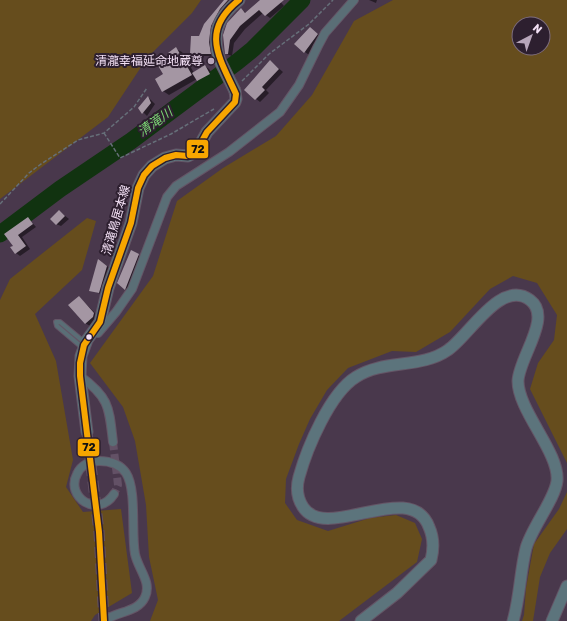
<svg xmlns="http://www.w3.org/2000/svg" width="567" height="621" viewBox="0 0 567 621" font-family="Rubik,'Noto Sans JP',sans-serif">
  <rect width="100%" height="100%" fill="#49384c"/>
  <path fill="#664d1d" fill-rule="evenodd" d="M0,0H201L192,13L147,58L108,117L0,199Z
    M393,0H567V463L530,389L538,363L554,340L557,315L537,283L513,276L490,289L450,332L416,352L392,351L348,368L327,390L310,419L299,444L286,479L285,503L297,520L328,531L370,518L396,515L415,523L422,539L417,562L339,621H150L158,600L149,557L146,505L135,441L123,407L90,363L153,276L177,201L223,168L276,136L312,95L354,21ZM519,24H543V48H519Z
    M87,218L96,221L82,270L35,314L56,361L73,460L66,487L83,512L121,509L132,593L95,615L91,621H0V300L10,279Z
    M567,492V529L550,553L540,577L533,621H522L524,615L526,588L534,544L559,509Z"/>
  <path fill="#0007" d="M226,0H235L224,12L214,56H195L191,53L199,37Z
    M261,0H279L284,6L270,18L263,13L245,29L234,43L232,56L226,54L225,50L241,9L246,13Z
    M369,0H377L376,3Z
    M310,28L322,37L309,55L305,52Z
    M176,49L182,52L194,73L205,66L209,69L214,76L202,83L197,79L169,95L163,91L165,74Z
    M270,61L283,72L266,90L269,93L260,102L245,90Z
    M148,97L155,104L147,116L139,108Z
    M59,211L69,219L61,226L56,224Z
    M28,218L36,227L22,237L30,249L20,256L16,253L14,246L6,234Z
    M132,252L143,258L129,292L125,289Z
    M103,263L111,269L104,295L90,290Z
    M79,297L98,316L90,326L85,323Z"/>
  <g fill="none" stroke-linecap="round" stroke-linejoin="round">
    <path stroke="#113310" stroke-width="17" d="M0,234L60,189L131,141L237,62L253,49L302,0"/>
  </g>
  <path fill="#a496a3" d="M224,0H228L220,9L211,26L209,42L211,54H190L191,36H199L204,24Z
    M260,0H284L265,16L259,10L240,26L230,40L228,54H225L223,35L227,23L241,8L245,13Z
    M310,27L318,34L304,53L294,44Z
    M176,47L192,75L162,92L155,79L163,74L157,64L171,56L168,53Z
    M270,60L279,69L262,87L265,90L255,100L244,90Z
    M205,65L210,74L197,81L192,73Z
    M148,96L151,103L142,114L138,108Z
    M59,210L65,216L56,225L50,219Z
    M28,217L33,224L18,235L26,246L15,254L10,247L13,246L4,234Z
    M131,250L139,254L125,290L117,283Z
    M98,259L107,266L99,293L89,291Z
    M79,296L94,313L93,317L85,324L68,305Z"/>
  <g fill="none" stroke-linecap="round" stroke-linejoin="round">
    <path stroke="#635166" stroke-width="8" stroke-dasharray="8 4" stroke-linecap="butt" d="M113,442L118,485L114,494"/>
    <path stroke="#635166" stroke-width="11" stroke-dasharray="11 5.5" stroke-linecap="butt" d="M87,432L99,532L104,621"/>
    <g stroke="#645566" stroke-width="6">
      <path id="lane" d="M83,348L57,326L56,322H60L84,342"/>
    </g>
    <g stroke="#645566" stroke-width="10">
      <path id="street" d="M98,333L116,312L132,289L167,197L176,186L229,152L280,112L299,85L318,46L325,33L354,0
        M80,376C110,398 109,408 113,442
        M104,621C116,611 138,613 145,597C152,582 138,569 135,554C131,533 137,490 126,473C120,464 110,461 99,461C90,461 81,465 77,474C65,497 98,519 114,494"/>
    </g>
    <g stroke="#645566" stroke-width="13">
      <path id="secondary" d="M220,61C211,34 217,18 239,0
        M87,432L80,376L81,356L87,340L100,322L108,288L131,223L138,188L144,175L152,166L165,158L176,155L188,156L196,152L207,132L235,102L236,99L235,91
        M361,621L397,593L431,560C434,548 434,538 429,527C411,478 326,543 303,507C297,498 296,488 299,477C307,448 330,393 356,377C384,359 421,369 448,350C469,336 501,278 530,300C553,317 519,357 518,381C518,411 560,453 557,481C555,499 532,527 526,548C520,572 520,597 513,621
        M552,621L567,586"/>
    </g>
    <path stroke="#666f79" stroke-width="1.5" stroke-dasharray="4 2" stroke-linecap="butt" d="M242,81L269,54L309,24L333,0
      M104,133L120,158L171,134L214,109
      M0,204L29,173L41,164L78,140L104,133L134,107L147,88"/>
    <use href="#lane" stroke="#5a6e76" stroke-width="4"/>
    <use href="#street" stroke="#5a6e76" stroke-width="8"/>
    <use href="#secondary" stroke="#5c747c" stroke-width="11"/>
    <g stroke="#645566" stroke-width="13" stroke-linecap="butt">
      <path id="secondary-bridge" d="M220,61L235,91"/>
    </g>
    <use href="#secondary-bridge" stroke="#5c747c" stroke-width="11"/>
    <g stroke="#2d1f2f" stroke-width="9">
      <path id="bus-1" d="M104,621L99,532L80,376V363L84,345L100,322L108,288L131,223L138,188L144,175L152,166L165,158L176,155L188,156L196,152L207,132L235,102L236,94C219,57 200,31 239,0"/>
    </g>
    <use href="#bus-1" stroke="#f7a600" stroke-width="6"/>
  </g>
  <circle fill="#b8a6ba" stroke="#2d1f2f" stroke-width="1.5" cx="211" cy="61" r="4"/>
  <circle fill="#f4e1f6" stroke="#2d1f2f" stroke-width="1.5" cx="89" cy="337" r="3.5"/>
  <g text-anchor="middle" dominant-baseline="central" stroke-width="4" stroke-linejoin="round" paint-order="stroke">
    <g font-size="12" fill="#f4e1f6" stroke="#2d1f2f" text-anchor="end">
      <text x="203" y="61">清瀧幸福延命地蔵尊</text>
    </g>
    <g font-size="12" fill="#f4e1f6" stroke="#2d1f2f">
      <text transform="translate(116 220) rotate(-74)">清滝鳥居本線</text>
    </g>
    <g font-size="13" font-style="italic" fill="#7cd875" stroke="#2d1f2f">
      <text transform="translate(155 122) rotate(-36)">清滝川</text>
    </g>
  </g>
  <g stroke="#2d1f2f" stroke-width="1.5">
    <rect x="186" y="139" width="23" height="20" rx="4" fill="#f7a600"/>
    <rect x="77" y="438" width="23" height="19" rx="4" fill="#f7a600"/>
  </g>
  <g font-size="11" text-anchor="middle" font-weight="bold" fill="#111">
    <text x="198" y="153">72</text>
    <text x="89" y="451">72</text>
  </g>
  <g transform="translate(531 36) rotate(41)"><circle r="19" fill="#2d1f2f" stroke="#7d6d7f"/>
  <path d="M0-3L7 15L0 10L-7 15Z" fill="#b8a6ba"/>
  <text y="-6" font-size="11" font-weight="bold" text-anchor="middle" fill="#f4e1f6">N</text>
  </g>
</svg>
